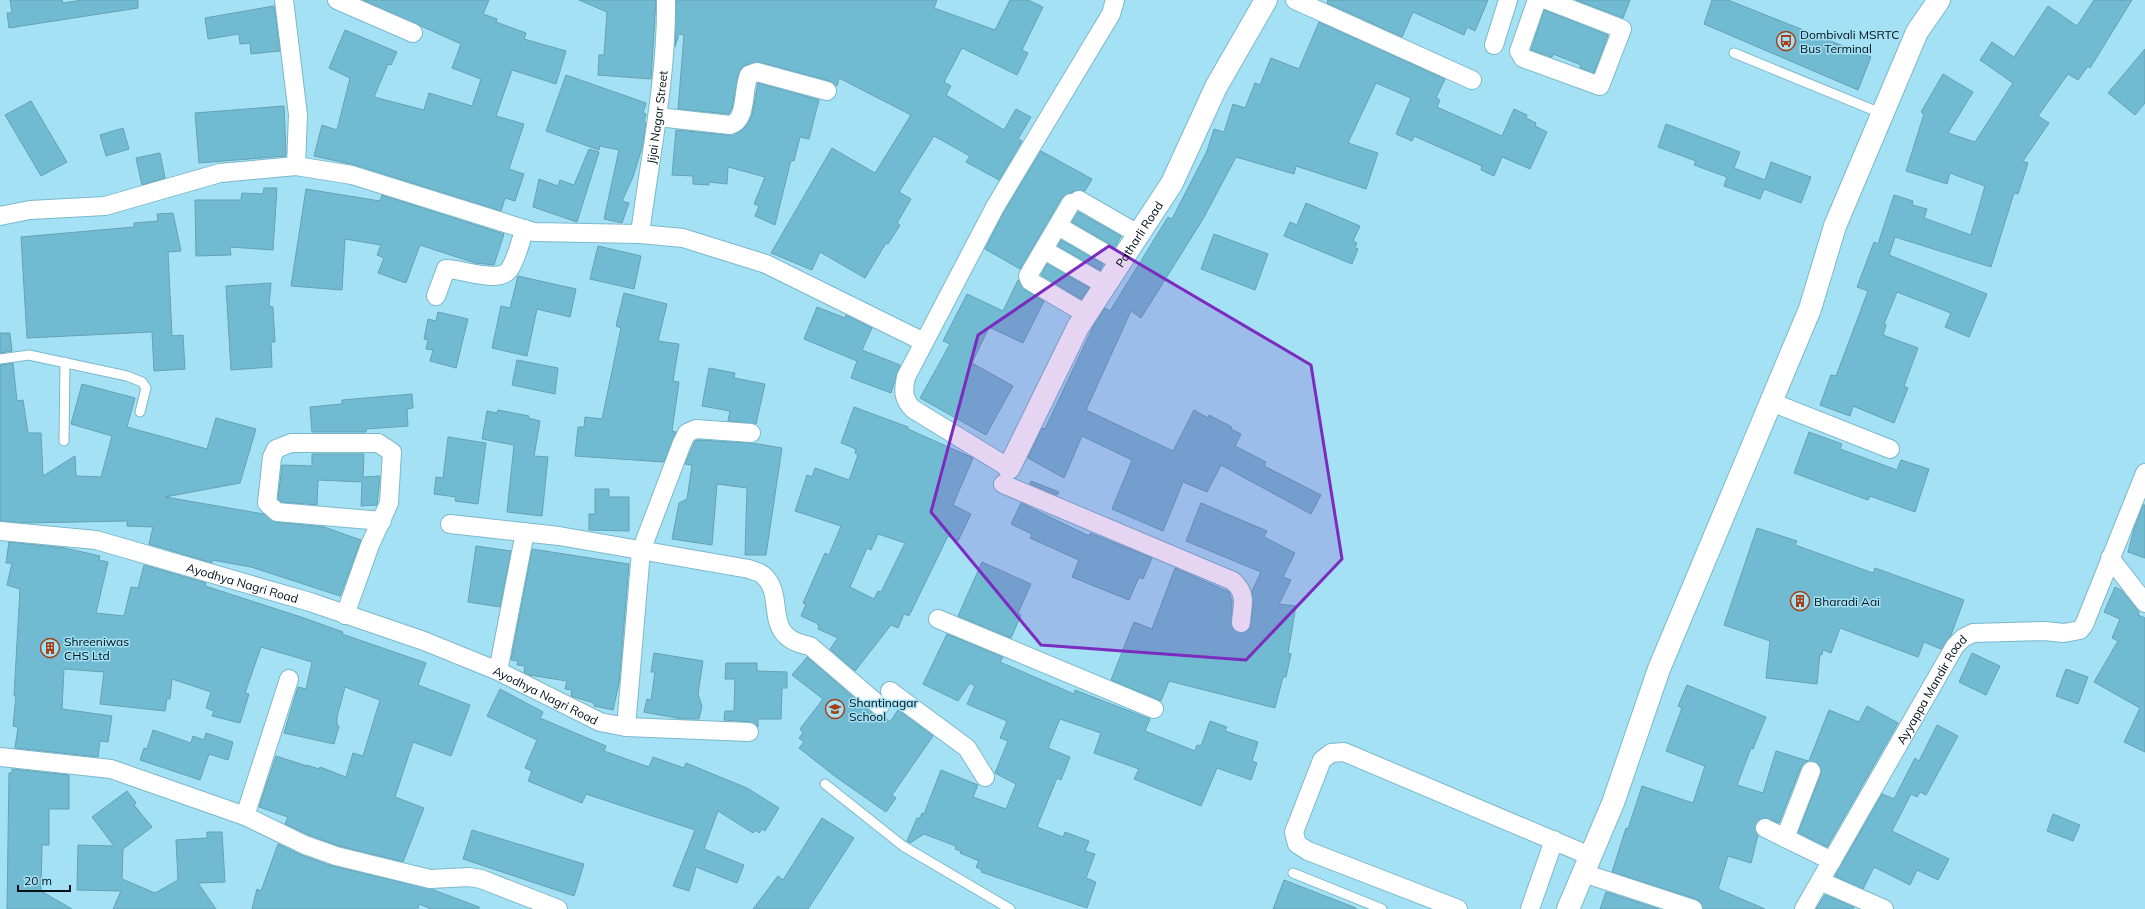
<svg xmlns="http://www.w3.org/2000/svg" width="2145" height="909" viewBox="0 0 2145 909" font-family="Mulish,sans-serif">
  <rect width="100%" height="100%" fill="#a4e1f5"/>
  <path fill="#71bbd2" stroke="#66a1b5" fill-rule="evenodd" d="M10,0H62L63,3L83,0H138V8L9,28L7,13H12Z
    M363,0H489L483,14L497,19L496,22L526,33L524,39L566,51L556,84L512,70L496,116L524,124L509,169L524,174L515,201L505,198L501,211L355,165L314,156L322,125L337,130L350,78L329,68L345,30L397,52L391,65L388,64L374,97L424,110L429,93L472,106L481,79L452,68L461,44Z
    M579,0H656L651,79L598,75L599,55H604L607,12Z
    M676,0H937L934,8L995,30L1010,0H1028L1043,7L1022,50L1028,53L1017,75L962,48L944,82L951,86L946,95L1004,130L1016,109L1031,117L1018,139L1022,141L999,180L966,162L970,156L934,136L899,192L911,199L897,223L900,225L888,244L886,243L865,278L820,252L812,270L771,253L832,148L875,173L911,115L839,78L837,86L830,81L759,62L745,65L739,71L732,108L729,114L678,109L684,35L679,34L675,47Z
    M1328,0H1488L1475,31L1467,27L1464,35L1413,12L1402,37L1327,3Z
    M1576,0H1630L1623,18Z
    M1712,0H1728L1871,57L1858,90L1704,24Z
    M2094,0H2132L2090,68L2088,66L2078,80L2068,74L2038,116L2049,123L2023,161L2028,163L2018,194L2014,193L1991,267L1895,237L1889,255L1987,294L1969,337L1945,327L1951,313L1897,292L1884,324L1886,325L1883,335L1918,348L1904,386L1908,388L1894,423L1853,406L1850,416L1820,405L1831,375L1836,376L1868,291L1857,287L1874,242L1878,244L1894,195L1913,201L1912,205L1927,209L1924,218L1971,235L1985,186L1950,173L1947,184L1906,171L1924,114L1921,112L1943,74L1973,92L1948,133L1975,142L2013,83L1980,60L1992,42L2014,57L2048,6L2077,26Z
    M274,6L280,51L251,54L250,43L240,44L239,34L208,39L205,18Z
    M1544,10L1608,35L1594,73L1580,68L1581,65L1553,54L1552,57L1531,50Z
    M1319,22L1445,79L1436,98L1440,100L1437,107L1502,136L1514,109L1527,115L1526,118L1536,123L1535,126L1547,132L1530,169L1502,157L1494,176L1481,170L1482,166L1414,136L1412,141L1396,134L1411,98L1376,83L1348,143L1378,153L1366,189L1296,166L1294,174L1236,157L1203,219L1141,318L1131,311L1086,410L1173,451L1194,410L1208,418L1209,415L1232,427L1231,429L1241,434L1235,446L1266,462L1264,466L1321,495L1311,514L1221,465L1207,492L1183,482L1163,531L1112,509L1132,460L1082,436L1064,478L1028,458L1042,428L1045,429L1094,325L1105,308L1110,311L1168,217L1172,219L1207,151L1214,129L1224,132L1233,104L1245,108L1255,83L1260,85L1271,58L1299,69Z
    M2145,49V103L2135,115L2108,93Z
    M566,75L646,103L643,113L646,114L644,122L646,123L643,144L633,177L622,201L629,203L622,223L604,219L619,150L600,146L599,150L546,131Z
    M758,83L819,100L809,139L800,137L794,161L791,160L775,225L755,216L759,206L754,204L765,177L728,167L727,184L709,182V185L693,184V176L672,175L676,130L729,135L741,131L748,124L752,115Z
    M31,101L67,162L41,176L5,115Z
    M284,106L286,156L199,163L195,113Z
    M1666,124L1740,152L1734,168L1765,180L1771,162L1811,177L1801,203L1764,189L1760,199L1724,186L1727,177L1694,165L1696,161L1658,147Z
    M123,128L129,149L106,156L100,135Z
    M589,149L599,152L577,222L533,207L539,179L558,186L560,180L574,185Z
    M1041,151L1092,179L1085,191H1074L1062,197L1020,269L985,249L1004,212Z
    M160,153L165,178L142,185L136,158Z
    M264,188H277L273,250L230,247L231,255L196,256L195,200H241L242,193L263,194Z
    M306,189L380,201L382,195L504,234L494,265L475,263L420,245L406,283L378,273L384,258L377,255L381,245L345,239L342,290L291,286Z
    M1306,203L1360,226L1353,241L1357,243L1355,248L1358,249L1352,264L1284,236L1290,222L1297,225Z
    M1078,212L1121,236L1115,247L1072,222Z
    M173,213L181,251L168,252L172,336L183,335L185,369L154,371L152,332L27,338L21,237L134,227V223L158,221L157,214Z
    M1214,234L1268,254L1255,290L1201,269Z
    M1061,240L1103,264L1100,270L1058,246Z
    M598,246L641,256L634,289L590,279Z
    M1047,264L1089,288L1081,299L1041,275Z
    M518,276L576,289L570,317L537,309L527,356L492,348L501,306L510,308Z
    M1018,280L1025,290L1044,301L1023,343L989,327L972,363L1013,386L986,435L920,398L950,344L943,341L967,294L1003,311Z
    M271,283L269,306L273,307L275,342H271L272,367L231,370L226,286Z
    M624,293L667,304L658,341L679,344L673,381L679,382L672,431L676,432L664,462L575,456L578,427H584L585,417L602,419L621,328L616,326Z
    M817,307L845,318L846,315L872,328L862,350L900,365L891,393L851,378L857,361L804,339Z
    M438,312L468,319L456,368L430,361L433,350L426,349L428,340L424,339L428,319L436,321Z
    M0,333H10L12,351L0,353Z
    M517,360L558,368L555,394L512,385Z
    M13,363L17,401L23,400L28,433H41L43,476L75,456L76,476L101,477L112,436L71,424L82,384L135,398L127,427L207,449L216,418L256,429L240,483L165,497L264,514L276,522L324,527L361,540L340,596L251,567L212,560V563L149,544L153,527L127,526V521L23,523L0,521V365Z
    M709,368L735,373L734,378L765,384L756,424L728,421L730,411L702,406Z
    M412,394L413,408L407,409L408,426L366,429V432H312L310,407L342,404V400Z
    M854,407L908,427V429L973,458L953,505L971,514L958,541L948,536L909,616L904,614L898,628L891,625L855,671L830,649L838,638L818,629L819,626L816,623L801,616L806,604L803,603L825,553L829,555L841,526L795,511L807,475L812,477L815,468L849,480L858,455L855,453L856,449L841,443ZM878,534L905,543L881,592L878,591L874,599L850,587L867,548L871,550Z
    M498,410L529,416L528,418L540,421L534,456L548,457L542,516L507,512L514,445L482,439L487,411L497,413Z
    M1809,432L1842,444L1840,449L1897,470L1901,460L1929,469L1915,512L1870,496L1868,500L1794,473Z
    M448,437L486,443L478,504L455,501L456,497L434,494L436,477L443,478Z
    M698,440L752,443L782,448L766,555H745L747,488L717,484L712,545L672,539L679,503L687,499L692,465L685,464L695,441Z
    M312,454H364L363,477L380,476L377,505L361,506L362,482L318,480L317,505L281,502L278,499L282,465L312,466Z
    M1031,481L1059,492L1057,495L1030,484Z
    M595,489H609V497H629V531L589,530V514H595Z
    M1021,503L1089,536L1090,533L1152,558L1143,579L1139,577L1129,600L1072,577L1079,560L1030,538L1032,534L1011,524Z
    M1201,503L1267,531L1264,537L1295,553L1283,577L1291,580L1279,604L1296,606L1288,653L1291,654L1286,677H1283L1275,708L1169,681L1161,701L1111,680L1134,622L1152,629L1175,568L1229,592L1232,601V628L1240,633L1250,629L1253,606L1252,591L1261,572L1186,541Z
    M2143,505H2145V558L2128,552L2134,529Z
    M1757,528L1797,541L1795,545L1873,573L1875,568L1964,600L1951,635L1941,649L1924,642L1918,657L1840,628L1831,653L1823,650L1822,655L1820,654L1817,684L1766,678L1770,641L1724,625Z
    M9,542L65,548L100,556L99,560L108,562L96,613L124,616L131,587L138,588L144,565L206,583L205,586L301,617L343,632L342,634L426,663L418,685L470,705L451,756L413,742L395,797L424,808L403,862L339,846L309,835L285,824L288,817L259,807L276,756L307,766V765L319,769L320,767L346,777L353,753L363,756L380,700L345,687L337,717V725L339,726L334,744L284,733L298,687L306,689L312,662L261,647L245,693L249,694L240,723L212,716L214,711L206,708L211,692L172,679L170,699H167L165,711L100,704L104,672L64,669L62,709L112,716L108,742L100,741L98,757L15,748L18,727L13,726L16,696H14L20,589L7,585L12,563H6Z
    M476,546L511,551L500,607L468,602Z
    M532,549L629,564L619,683L613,710L594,706V703L571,696L572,690L565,689L567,681L529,675L524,672L525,666L517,665L518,661L511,660Z
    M982,562L1031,584L1018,613L1021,615L1011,638L958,616Z
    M2115,587L2121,590L2139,612L2138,615L2145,618V752L2124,742L2140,708L2094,682L2118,641L2112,638L2120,619L2104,612Z
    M947,634L1003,657L1000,662L1074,694L1075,690L1150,719L1145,731L1195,751L1197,745L1201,746L1210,721L1227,727L1225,731L1258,742L1252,761L1257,763L1251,780L1217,768L1201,806L1134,779L1139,769L1094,753L1101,733L1060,719L1048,748L1070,757L1061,780L1057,778L1037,827L1063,837L1065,832L1089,841L1085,851L1095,854L1086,878L1096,882L1087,908L981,872L982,870L976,867L979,861L960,853L961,851L955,849L956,846L924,834L910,843L907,841L917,818H920L922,813L924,814L941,770L978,785L973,797L1006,809L1016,784L995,773L1008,741L1000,738L1007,721L967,704L975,686L970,683L958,701L923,684Z
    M654,653L703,661L698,694L702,706L699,719H682L644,712L647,699L651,700L655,672H651Z
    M1972,653L2000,666L1986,695L1959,682Z
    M807,657L873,714L883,716L890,722L898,710L933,736L892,795L896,798L886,812L836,777L799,748L804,742L799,738L803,733L800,729L823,699L792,675Z
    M726,663H757V671L787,672V688H782L781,719H758V727L749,722L724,720L725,711H734L735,679H725Z
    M2066,669L2088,677L2078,704L2056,696Z
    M1687,685L1766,717L1753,749L1751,748L1737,785L1763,793L1776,751L1808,761L1801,767L1779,823L1765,818L1759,820L1755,828L1758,835L1751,863L1728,856L1718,889L1765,909H1703L1701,902L1696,899L1612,872L1626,828L1628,829L1642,786L1693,803L1705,766L1666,751L1682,708L1678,706Z
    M500,689L543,712L540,718L606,746L604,751L649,767L653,757L684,768L686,763L747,788L779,808L765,831L762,829L759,833L755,830L753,833L718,811L704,849L744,865L737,883L696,867L689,891L673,886L695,830L586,794L582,803L528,781L532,771L525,768L537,740L487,716Z
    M1867,706L1898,723L1827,847L1798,833L1821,774L1819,764L1809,761L1829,710L1859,722Z
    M1937,725L1958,736L1926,795L1920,792L1917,797L1911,794L1892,831L1949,859L1938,880L1917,870L1910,885L1874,867L1863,889L1835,876L1882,794L1894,799L1915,758L1919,761Z
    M153,730L191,743L193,736L204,740L206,733L233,742L228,760L209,754L200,780L140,760L144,748L147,749Z
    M12,769L69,775V809H49V845H42L41,891L72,909H7L9,773H12Z
    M127,791L136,803L134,805L152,827L123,849L122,879L155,893L178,880L176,840L207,838V832H222L225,882L198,883L216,909H113L121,891L77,890L78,845L114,846L92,817Z
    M2053,814L2080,825L2073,841L2047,831Z
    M822,818L854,838L808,909H753L778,876L783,880Z
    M472,830L584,864L574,896L463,859Z
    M278,844L301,855L332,866L431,889L479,907V909H431L419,904L418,909H252L257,889L261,891Z
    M1284,880L1356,908V909H1273Z
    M1606,892L1659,909H1600Z
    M1825,895L1854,907L1853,909H1816Z"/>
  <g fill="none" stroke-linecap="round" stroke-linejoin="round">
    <g stroke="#7cb8cc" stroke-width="11">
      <path id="service" d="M1734,53L1883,114
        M0,359L29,355L127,376L142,382L146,388L140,412
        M64,441L65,362
        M825,784L903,846L1010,909
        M1293,873L1382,909"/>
    </g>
    <g stroke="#7cb8cc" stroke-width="20">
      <g id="minor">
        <path d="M284,0L298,115L296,166"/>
        <path d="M337,0L413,33"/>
        <path d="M1295,0L1472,80"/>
        <path d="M1537,0L1519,51L1523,58L1600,86L1622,29L1547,0"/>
        <path d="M1494,45L1508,0"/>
        <path d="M658,117L730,125C748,120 742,90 749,75L757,72L827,91"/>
        <path d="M1079,200L1138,234"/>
        <path d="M1071,203L1028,276L1030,281L1086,314"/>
        <path d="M0,216L30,210L105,206L220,173L296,166L352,175L534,232L640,234L683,238L766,264L924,342"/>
        <path d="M1058,226L1120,262"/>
        <path id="s1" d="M640,234C650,156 667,78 666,0"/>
        <path d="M1044,250L1105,285"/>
        <path d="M436,296L446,269C462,269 498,284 509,270C517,259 520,241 525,229"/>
        <path d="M1771,402L1890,449"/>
        <path d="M1009,468L913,409C903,399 903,391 906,377L995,207L1111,14L1115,0"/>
        <path d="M1003,484L1233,581C1248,595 1242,605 1241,623"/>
        <path d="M450,524L559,536L749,569C753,571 760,572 763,575C788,597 759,637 810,646L880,706"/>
        <path id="s2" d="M0,531L96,540L310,602L424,641L498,671L600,722L626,727L749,732"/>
        <path d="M2110,558L2145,603"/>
        <path d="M345,615L370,545L389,503L392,452L378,443H291L276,449L272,457L267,503L277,512L382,521"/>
        <path d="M938,619L1154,709"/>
        <path d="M498,671L525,532"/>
        <path d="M890,691L967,748L985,777"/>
        <path d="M626,727L641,551L682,443L687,433L696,429L751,433"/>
        <path d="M0,757L111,769L245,816L305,845L336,856L430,879L469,877L481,879L558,909"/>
        <path d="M245,816L289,679"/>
        <path d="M1765,828L1832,861"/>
        <path d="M1785,838L1811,771"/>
        <path d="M1583,873L1693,909"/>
        <path d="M1820,881L1884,909"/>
        <path d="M1458,909L1308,851L1297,844L1294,832L1322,760L1331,753L1344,752L1590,856"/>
        <path d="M1530,909L1554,840"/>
        <path id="s3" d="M1804,909L1955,646L1963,638L1973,633L2044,631L2064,633L2080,630L2084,625L2145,473"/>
      </g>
    </g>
    <g stroke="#7cb8cc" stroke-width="24">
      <g id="tertiary">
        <path id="s4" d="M1009,468L1078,327L1172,183L1216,87L1266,0"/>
        <path d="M1568,909L1613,803L1659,669L1810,309L1835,226L1917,32L1939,0"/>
      </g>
    </g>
    <use href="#service" stroke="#fff" stroke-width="9"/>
    <use href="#minor" stroke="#fff" stroke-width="18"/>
    <use href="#tertiary" stroke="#fff" stroke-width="22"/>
  </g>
  <path fill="#7b2cbf" fill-opacity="0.2" stroke="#7b2cbf" stroke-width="3" stroke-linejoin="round" d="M1109,246L1311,365L1342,559L1246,660L1041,645L931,512L978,335Z"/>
  <defs>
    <g id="bus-ring" transform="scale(1)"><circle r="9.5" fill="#a4e1f5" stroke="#a64016" stroke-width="1.5"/><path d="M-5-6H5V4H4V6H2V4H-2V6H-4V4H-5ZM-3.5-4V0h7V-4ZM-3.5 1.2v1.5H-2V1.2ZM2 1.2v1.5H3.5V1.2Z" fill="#a64016"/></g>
    <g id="building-ring" transform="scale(1)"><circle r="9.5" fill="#a4e1f5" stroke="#a64016" stroke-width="1.5"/><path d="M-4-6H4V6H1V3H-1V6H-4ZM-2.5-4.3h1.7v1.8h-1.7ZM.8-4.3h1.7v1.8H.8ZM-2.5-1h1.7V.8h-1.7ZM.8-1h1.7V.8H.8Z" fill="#a64016"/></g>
    <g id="school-ring" transform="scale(1)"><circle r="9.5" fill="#a4e1f5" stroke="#a64016" stroke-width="1.5"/><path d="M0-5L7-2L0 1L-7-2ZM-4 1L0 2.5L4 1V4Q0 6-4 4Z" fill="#a64016"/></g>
  </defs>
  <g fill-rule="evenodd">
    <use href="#bus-ring" x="1786" y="41"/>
    <use href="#building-ring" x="1800" y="601"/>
    <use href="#building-ring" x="50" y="648"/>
    <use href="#school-ring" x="835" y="709"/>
  </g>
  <g text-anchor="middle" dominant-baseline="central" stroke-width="3" stroke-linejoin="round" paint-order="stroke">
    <g font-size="12" fill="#001017" stroke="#a4e1f5" text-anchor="start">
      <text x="1800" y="34">Dombivali MSRTC<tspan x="1800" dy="14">Bus Terminal</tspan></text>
      <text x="1814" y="601">Bharadi Aai</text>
      <text x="64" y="641">Shreeniwas<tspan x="64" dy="14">CHS Ltd</tspan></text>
      <text x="849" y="702">Shantinagar<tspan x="849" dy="14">School</tspan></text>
    </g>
    <g font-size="12" fill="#001017" stroke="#a4e1f5">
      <text stroke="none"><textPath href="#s1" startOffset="118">Jijai Nagar Street</textPath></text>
      <text stroke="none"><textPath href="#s4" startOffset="268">Patharli Road</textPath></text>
      <text stroke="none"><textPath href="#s2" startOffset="249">Ayodhya Nagri Road</textPath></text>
      <text stroke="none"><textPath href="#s3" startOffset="254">Ayyappa Mandir Road</textPath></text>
      <text stroke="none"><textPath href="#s2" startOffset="573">Ayodhya Nagri Road</textPath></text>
    </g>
  </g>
  <path d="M18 885v6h52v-6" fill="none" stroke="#001017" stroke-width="2"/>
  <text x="24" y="885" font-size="12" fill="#001017" stroke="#a4e1f5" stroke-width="3" paint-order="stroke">20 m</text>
</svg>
